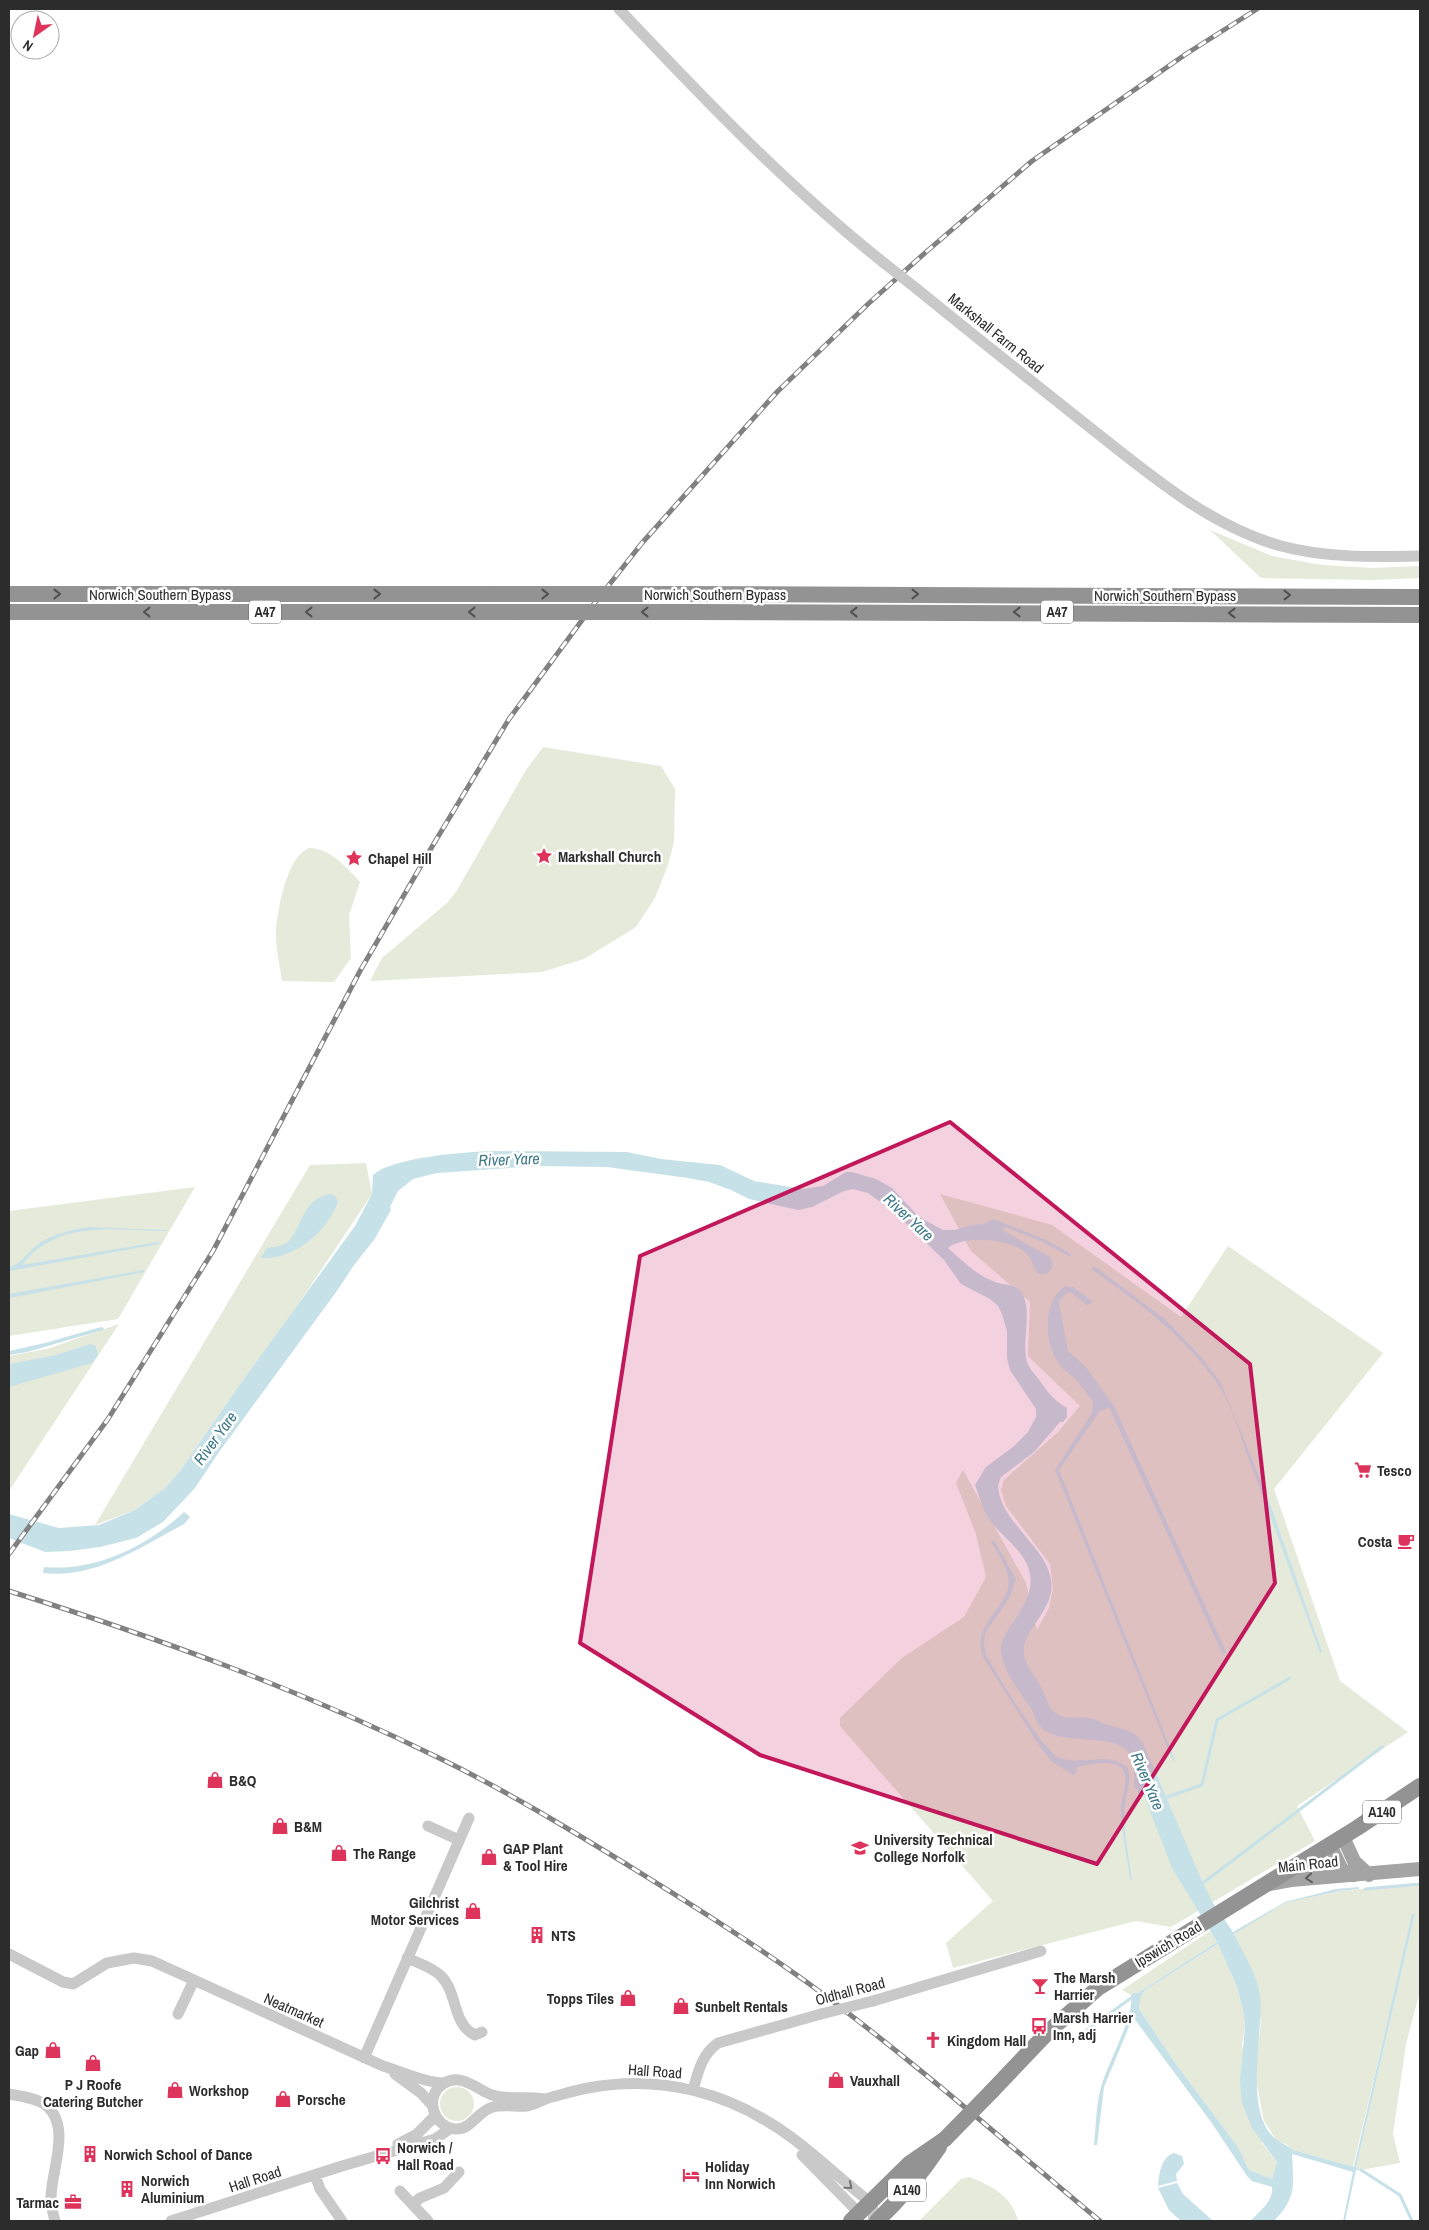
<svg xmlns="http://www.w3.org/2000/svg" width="1429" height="2230" viewBox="0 0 1429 2230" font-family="'Archivo Narrow',sans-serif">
  <rect width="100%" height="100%" fill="#fff"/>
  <path fill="#e5eada" d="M1210,530L1272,556L1322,565L1373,568L1420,566V578L1373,580L1261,578Z
    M543,747L661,766L675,789L674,842L668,865L655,898L636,927L584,959L542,972L370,981L382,958L447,903L456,892L526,770Z
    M309,848C330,848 347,868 360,882L349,915L351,958L334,982L282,981C280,966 276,950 276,935C276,914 287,855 309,848Z
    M366,1163L372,1194L293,1312L238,1387L180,1471L165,1488L135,1510L95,1525L310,1165Z
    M195,1187L118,1319L9,1336V1211Z
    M940,1194L1052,1225L1181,1317L1228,1246L1383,1353L1274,1489L1340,1681L1408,1732L1297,1806L1315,1841L1171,1927L1136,1921L953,1968L946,1943L993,1901L840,1726V1718L902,1658L964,1617L986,1577L976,1534L956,1483L963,1470L1026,1583L1037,1630L1049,1608L1053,1588L1050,1564L1006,1506L1001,1490L1004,1480L1058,1432L1080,1406L1028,1356L1030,1302L971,1251Z
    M119,1324L9,1491V1356L47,1349Z
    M1420,1884V1991L1406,2044L1393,2134L1400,2163L1361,2170L1356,2168L1415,1914H1413L1353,2167L1293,2150L1286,2144L1277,2141L1264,2121L1255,2075L1261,2021L1234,1933L1285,1903L1339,1891Z
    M1210,1931L1217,1942L1138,1993H1133L1131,1995L1122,1990Z
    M1218,1944L1237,1987L1243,2010L1245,2027L1242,2045L1262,2143L1277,2162L1272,2179L1249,2170L1238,2147L1176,2064L1139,2009L1141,1996L1145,1990Z
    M440 2104a17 17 0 1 1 34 0a17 17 0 1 1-34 0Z
    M969,2177C991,2185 1013,2197 1018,2221H919L961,2179Z"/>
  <path fill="#c7e1e9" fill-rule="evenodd" d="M492,1151L627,1152L661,1159L720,1165L754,1181L803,1189L823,1186L846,1172H852L876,1179L892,1188L919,1217L943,1230H955L972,1225L983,1224L994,1219L1046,1240L1071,1254V1257L1039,1240L1005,1227L1003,1228L1004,1231L1050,1257C1056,1267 1050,1276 1039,1274C1032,1269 1033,1260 1027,1254C1012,1239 965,1234 948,1248C963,1261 976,1275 995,1282C1003,1285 1018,1284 1022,1293C1033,1313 1021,1340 1027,1362C1029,1369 1036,1375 1040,1381C1048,1393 1055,1401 1067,1408V1417L1063,1422H1060L1034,1452L1001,1477L998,1485C999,1521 1045,1545 1051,1579C1057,1610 1020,1630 1024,1655C1026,1666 1035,1676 1040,1685C1046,1694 1046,1705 1054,1712C1066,1722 1077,1715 1090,1718C1096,1719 1102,1723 1108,1725C1123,1730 1134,1729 1143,1743L1203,1883L1213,1903L1233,1932L1285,1902L1336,1889L1359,1887V1889L1339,1891L1285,1903L1234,1934C1243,1953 1258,1975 1260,1997C1264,2033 1242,2114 1277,2140C1282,2144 1288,2145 1293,2150L1354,2167L1412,1914H1415L1356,2168L1361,2170H1356L1345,2221H1343L1353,2172L1292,2154C1293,2184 1298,2196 1274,2221H1250C1259,2212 1274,2201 1272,2187L1252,2181L1247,2176L1211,2122L1133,2017L1104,2087L1097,2145H1094C1096,2127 1096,2108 1100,2091C1106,2065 1135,2017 1131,1995L1133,1993H1138L1217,1942L1172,1868L1143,1793L1138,1795V1790L1134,1787C1134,1778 1135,1766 1131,1757C1118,1728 1057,1750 1038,1724C1036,1720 1034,1715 1032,1710C1021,1693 1002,1671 1001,1650C1000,1630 1036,1604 1030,1574C1026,1549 997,1535 986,1514C981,1505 979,1494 975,1485L986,1467L1013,1447L1028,1432L1036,1417V1409L1010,1370L1007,1358V1331L1002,1314L998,1306L990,1299L961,1284L944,1260L893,1211L868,1193L853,1189L844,1191L812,1207L798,1210L749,1199L731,1190L709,1182L688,1178L607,1167L538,1166L437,1173L413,1179L398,1191L390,1207L391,1210L374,1240L354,1265L339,1288L219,1452L195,1488L163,1522L136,1538L100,1547L70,1551L45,1552L9,1538V1514L59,1528L99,1525L135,1510L165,1488L180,1471L238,1387L355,1226L372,1194L373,1175C393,1157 465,1152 492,1151ZM1218,1944L1237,1987L1243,2010L1245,2027L1240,2081L1242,2103L1252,2128L1277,2162L1272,2179L1249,2170L1238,2147L1176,2064L1139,2009L1141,1996L1145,1990Z
    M332,1194L336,1197L338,1202C327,1232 294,1260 261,1258L267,1248C273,1247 284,1246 289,1241C303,1225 303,1197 332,1194Z
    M90,1227L167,1230L166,1231C116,1230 56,1219 22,1265L158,1242L159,1244L9,1271V1267C21,1265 29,1250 40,1243C56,1233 72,1230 90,1227Z
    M1094,1266L1166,1320L1201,1357L1221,1383L1270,1504L1322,1652L1320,1653C1296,1587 1273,1522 1248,1457C1239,1433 1232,1404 1217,1383C1182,1334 1140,1303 1091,1269Z
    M144,1270L145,1272L9,1298V1294Z
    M1065,1286L1073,1287L1092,1301L1091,1304L1087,1305L1070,1292L1065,1294L1059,1302L1068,1351L1086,1367L1114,1406L1226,1652L1223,1655L1109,1407L1099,1412L1059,1470L1175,1760L1173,1761L1055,1470L1092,1413L1093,1402C1087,1394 1081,1384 1073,1377C1068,1372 1060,1368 1057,1361C1044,1338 1043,1302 1065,1286Z
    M101,1327L104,1328L103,1330L27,1352L9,1355V1351L45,1343Z
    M90,1344L96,1346L98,1355L92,1363L9,1387V1364L56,1355Z
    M184,1512L190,1517L184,1524C139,1548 95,1579 43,1573L44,1567C96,1572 147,1546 184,1512Z
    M994,1540L1016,1579L1010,1597L985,1633L984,1644L986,1655C997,1674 1043,1752 1060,1758C1081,1766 1108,1751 1127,1767C1133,1779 1127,1789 1125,1802C1122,1827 1129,1855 1132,1880H1130C1127,1856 1121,1831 1121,1806C1122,1795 1132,1773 1119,1766C1107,1759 1089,1765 1077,1767L1076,1774L1073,1775L1051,1761L1040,1747L983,1657C970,1621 1014,1607 1008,1577C1006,1565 997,1552 991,1542Z
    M1174,2153L1182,2156L1184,2164L1176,2174L1177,2181L1158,2186C1159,2174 1161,2157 1174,2153Z
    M1177,2183L1183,2194L1213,2221H1181L1169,2210L1158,2188Z"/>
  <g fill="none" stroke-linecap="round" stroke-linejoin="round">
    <path stroke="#c7e1e9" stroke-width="3" d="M1167,1797L1202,1785L1217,1720L1290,1678
      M1203,1883L1382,1747
      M1365,1889L1420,1884
      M1083,2033L1131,1998
      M1361,2170L1400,2195L1412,2221"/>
    <path stroke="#c9c9c9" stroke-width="11" d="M619,9C703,98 788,187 884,263
      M917,289C972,334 1028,378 1083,422C1143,469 1206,525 1281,546C1326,558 1373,557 1420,556
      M428,1826L459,1840
      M9,1954L63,1982L73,1984L107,1963L134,1958L152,1961L383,2066C403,2072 423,2082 444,2083
      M407,1958C418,1963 432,1967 441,1976C458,1993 452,2024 475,2035L482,2032
      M873,2001L1041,1951
      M178,2014L194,1980
      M364,2058L469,1818
      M395,2074L421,2093L432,2105
      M693,2090C698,2072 702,2054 718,2043L821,2014
      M9,2094C21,2096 36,2098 46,2105C72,2127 51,2170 51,2198C51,2206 53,2214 55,2221
      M545,2099C528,2096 508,2100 492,2095C476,2089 461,2072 443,2084C424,2096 433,2127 455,2129C472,2130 477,2111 493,2107C503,2104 516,2107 527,2106C535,2105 543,2099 552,2097C564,2094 576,2090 588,2088C662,2074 731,2093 791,2137C819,2158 843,2181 870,2202L874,2212L873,2221
      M398,2144L417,2134L435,2116
      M802,2155L859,2213
      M315,2175L320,2189L342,2221
      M400,2191L428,2221
      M413,2204L420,2198L444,2188L459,2172
      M171,2221L342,2166L435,2139L451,2128"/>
    <path stroke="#a4a4a4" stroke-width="14" d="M1343,1837L1354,1861L1369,1875
      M1330,1845L1342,1870L1354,1875
      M1269,1884L1291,1880L1420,1869"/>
    <path stroke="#939393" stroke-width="16" d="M9,594H496
      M673,594L1420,597
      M9,612H520
      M694,612L1420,615
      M991,2092L1049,2031L1098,1988L1357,1828L1420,1786
      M851,2221L910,2163L945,2139
      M877,2221C901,2198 921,2174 939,2147"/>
    <g stroke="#818181" stroke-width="5">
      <path id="rail" d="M9,1554L108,1419L213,1251L360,971L433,845L509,719L594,604L642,543L777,392L868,304L926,252L1032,161L1186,54L1257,9
        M9,1591C155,1637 299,1689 437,1757C503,1789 564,1826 626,1864C687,1902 750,1941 808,1983C909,2057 1004,2141 1100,2221"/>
    </g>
    <use href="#rail" stroke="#fff" stroke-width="3" stroke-dasharray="9" stroke-linecap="butt"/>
    <path stroke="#c9c9c9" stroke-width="11" d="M884,263L917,289
      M821,2014L873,2001"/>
    <path stroke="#939393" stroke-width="16" d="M496,594H673
      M520,612H694
      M945,2139L991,2092"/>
  </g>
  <defs><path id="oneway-chevron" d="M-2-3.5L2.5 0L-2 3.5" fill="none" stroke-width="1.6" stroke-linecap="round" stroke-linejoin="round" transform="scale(1.25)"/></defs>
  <g stroke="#505050">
    <use href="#oneway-chevron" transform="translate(57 594)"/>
    <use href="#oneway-chevron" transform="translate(377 594)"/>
    <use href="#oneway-chevron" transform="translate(545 594)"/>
    <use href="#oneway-chevron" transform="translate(915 594)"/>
    <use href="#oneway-chevron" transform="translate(1287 595)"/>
    <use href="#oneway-chevron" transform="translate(147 612) rotate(180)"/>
    <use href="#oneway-chevron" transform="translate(309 612) rotate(180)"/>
    <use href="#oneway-chevron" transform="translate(472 612) rotate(180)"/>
    <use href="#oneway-chevron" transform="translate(645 612) rotate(180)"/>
    <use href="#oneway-chevron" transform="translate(854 612) rotate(-180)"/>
    <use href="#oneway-chevron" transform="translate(1017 612) rotate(-180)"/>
    <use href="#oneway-chevron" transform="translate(1232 613) rotate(-180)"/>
  </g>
  <use stroke="#5c5c5c" href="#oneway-chevron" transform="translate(1309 1878) rotate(175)"/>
  <use stroke="#737373" href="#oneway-chevron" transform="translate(849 2186) rotate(39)"/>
  <path fill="#c2185b" fill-opacity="0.2" stroke="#c2185b" stroke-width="4" stroke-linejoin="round" d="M950,1122L1250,1364L1275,1583L1097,1864L760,1755L580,1643L640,1256Z"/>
  <defs>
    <g id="sight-bare" transform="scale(1.35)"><path d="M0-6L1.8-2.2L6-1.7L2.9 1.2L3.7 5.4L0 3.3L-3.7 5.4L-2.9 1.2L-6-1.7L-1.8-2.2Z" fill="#de345c" stroke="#fff" stroke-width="2.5" paint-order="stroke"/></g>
    <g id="supermarket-bare" transform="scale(1.35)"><path d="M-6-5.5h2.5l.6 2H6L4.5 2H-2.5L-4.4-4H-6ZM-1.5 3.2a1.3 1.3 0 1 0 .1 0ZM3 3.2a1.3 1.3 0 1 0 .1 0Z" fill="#de345c" stroke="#fff" stroke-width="2.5" paint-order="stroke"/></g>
    <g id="cafe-bare" transform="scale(1.35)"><path d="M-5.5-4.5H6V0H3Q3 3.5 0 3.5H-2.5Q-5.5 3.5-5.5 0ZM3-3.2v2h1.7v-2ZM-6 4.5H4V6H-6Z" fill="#de345c" stroke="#fff" stroke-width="2.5" paint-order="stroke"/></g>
    <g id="shop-bare" transform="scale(1.35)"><path d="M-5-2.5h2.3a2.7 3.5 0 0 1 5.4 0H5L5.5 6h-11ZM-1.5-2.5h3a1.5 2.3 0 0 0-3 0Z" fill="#de345c" stroke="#fff" stroke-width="2.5" paint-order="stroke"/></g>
    <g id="school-bare" transform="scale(1.35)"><path d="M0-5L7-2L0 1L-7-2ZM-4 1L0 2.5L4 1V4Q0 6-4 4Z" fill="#de345c" stroke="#fff" stroke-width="2.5" paint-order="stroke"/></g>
    <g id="building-bare" transform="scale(1.35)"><path d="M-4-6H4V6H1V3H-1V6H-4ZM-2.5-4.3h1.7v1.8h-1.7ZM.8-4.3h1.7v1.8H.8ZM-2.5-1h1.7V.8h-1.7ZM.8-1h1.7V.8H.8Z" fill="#de345c" stroke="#fff" stroke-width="2.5" paint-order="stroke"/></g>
    <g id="bar-bare" transform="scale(1.35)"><path d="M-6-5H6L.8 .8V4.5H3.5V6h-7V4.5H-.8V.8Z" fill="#de345c" stroke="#fff" stroke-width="2.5" paint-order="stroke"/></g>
    <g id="bus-bare" transform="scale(1.35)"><path d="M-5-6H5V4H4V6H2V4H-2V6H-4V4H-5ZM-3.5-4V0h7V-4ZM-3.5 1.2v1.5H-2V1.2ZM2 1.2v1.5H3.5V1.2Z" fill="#de345c" stroke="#fff" stroke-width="2.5" paint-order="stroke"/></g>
    <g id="church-bare" transform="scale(1.35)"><path d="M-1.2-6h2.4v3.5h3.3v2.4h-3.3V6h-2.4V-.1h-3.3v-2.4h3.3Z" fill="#de345c" stroke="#fff" stroke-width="2.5" paint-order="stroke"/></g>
    <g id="hotel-bare" transform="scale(1.35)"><path d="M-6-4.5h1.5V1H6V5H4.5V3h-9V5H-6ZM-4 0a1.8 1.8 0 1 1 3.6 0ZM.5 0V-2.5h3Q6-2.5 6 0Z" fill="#de345c" stroke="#fff" stroke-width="2.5" paint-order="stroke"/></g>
    <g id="office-bare" transform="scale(1.35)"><path d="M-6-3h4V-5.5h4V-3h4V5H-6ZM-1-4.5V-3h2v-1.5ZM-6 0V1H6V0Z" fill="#de345c" stroke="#fff" stroke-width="2.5" paint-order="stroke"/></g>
  </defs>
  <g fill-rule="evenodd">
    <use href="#sight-bare" x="544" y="856"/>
    <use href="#sight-bare" x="354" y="858"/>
    <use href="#supermarket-bare" x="1363" y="1470"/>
    <use href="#cafe-bare" x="1406" y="1541"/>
    <use href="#shop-bare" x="215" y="1780"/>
    <use href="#shop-bare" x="280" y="1826"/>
    <use href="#school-bare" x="860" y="1848"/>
    <use href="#shop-bare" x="339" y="1853"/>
    <use href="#shop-bare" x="489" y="1857"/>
    <use href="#shop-bare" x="473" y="1911"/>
    <use href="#building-bare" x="537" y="1935"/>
    <use href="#bar-bare" x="1040" y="1986"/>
    <use href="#shop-bare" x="628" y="1998"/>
    <use href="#shop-bare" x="681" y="2006"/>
    <use href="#bus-bare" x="1039" y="2026"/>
    <use href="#church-bare" x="933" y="2040"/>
    <use href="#shop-bare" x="53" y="2050"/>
    <use href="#shop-bare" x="93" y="2063"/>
    <use href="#shop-bare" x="836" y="2080"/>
    <use href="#shop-bare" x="175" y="2090"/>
    <use href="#shop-bare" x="283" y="2099"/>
    <use href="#building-bare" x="90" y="2154"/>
    <use href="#bus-bare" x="383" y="2156"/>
    <use href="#hotel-bare" x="691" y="2175"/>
    <use href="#building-bare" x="127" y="2189"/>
    <use href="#office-bare" x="73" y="2202"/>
  </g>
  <g text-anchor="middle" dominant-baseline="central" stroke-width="5" stroke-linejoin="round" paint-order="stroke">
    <g fill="#fff" stroke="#6b6b6b" stroke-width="1">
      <rect x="249" y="600.5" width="32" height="23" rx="4"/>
      <rect x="1041" y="600.5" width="32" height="23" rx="4"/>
      <rect x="1363" y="1800.5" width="38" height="23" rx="4"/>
      <rect x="888" y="2178.5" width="38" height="23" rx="4"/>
    </g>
    <g font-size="14" font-weight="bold" fill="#2c2c2c">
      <text x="265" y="612">A47</text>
      <text x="1057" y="612">A47</text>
      <text x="1382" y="1812">A140</text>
      <text x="907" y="2190">A140</text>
    </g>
    <g font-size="15" fill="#2c2c2c" stroke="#fff">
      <text transform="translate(996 333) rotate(39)">Markshall Farm Road</text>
      <text x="160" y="594">Norwich Southern Bypass</text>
      <text x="715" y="594">Norwich Southern Bypass</text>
      <text x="1165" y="595">Norwich Southern Bypass</text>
      <text transform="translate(1308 1864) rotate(-6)">Main Road</text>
      <text transform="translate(1168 1944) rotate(-31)">Ipswich Road</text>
      <text transform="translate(850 1991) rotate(-15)">Oldhall Road</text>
      <text transform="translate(294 2010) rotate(24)">Neatmarket</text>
      <text transform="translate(655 2071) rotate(4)">Hall Road</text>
      <text transform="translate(255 2179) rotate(-18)">Hall Road</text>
    </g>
    <g font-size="15" font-weight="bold" fill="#2c2c2c" stroke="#fff" text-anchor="start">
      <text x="558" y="856">Markshall Church</text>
      <text x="368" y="858">Chapel Hill</text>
      <text x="1377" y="1470">Tesco</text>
      <text x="1392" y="1541" text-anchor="end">Costa</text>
      <text x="229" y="1780">B&amp;Q</text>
      <text x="294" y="1826">B&amp;M</text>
      <text x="874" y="1839">University Technical<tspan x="874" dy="17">College Norfolk</tspan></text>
      <text x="503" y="1848">GAP Plant<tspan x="503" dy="17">&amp; Tool Hire</tspan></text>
      <text x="353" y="1853">The Range</text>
      <text x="459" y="1902" text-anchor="end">Gilchrist<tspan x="459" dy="17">Motor Services</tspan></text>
      <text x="551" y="1935">NTS</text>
      <text x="1054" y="1977">The Marsh<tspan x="1054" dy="17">Harrier</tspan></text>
      <text x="614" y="1998" text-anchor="end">Topps Tiles</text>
      <text x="695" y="2006">Sunbelt Rentals</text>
      <text x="1053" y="2017">Marsh Harrier<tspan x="1053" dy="17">Inn, adj</tspan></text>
      <text x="947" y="2040">Kingdom Hall</text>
      <text x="39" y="2050" text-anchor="end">Gap</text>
      <text x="850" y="2080">Vauxhall</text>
      <text x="93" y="2084" text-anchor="middle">P J Roofe<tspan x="93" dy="17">Catering Butcher</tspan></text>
      <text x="189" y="2090">Workshop</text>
      <text x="297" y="2099">Porsche</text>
      <text x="397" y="2147">Norwich /<tspan x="397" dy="17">Hall Road</tspan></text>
      <text x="104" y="2154">Norwich School of Dance</text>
      <text x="705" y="2166">Holiday<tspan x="705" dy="17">Inn Norwich</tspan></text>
      <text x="141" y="2180">Norwich<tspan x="141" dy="17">Aluminium</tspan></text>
      <text x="59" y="2202" text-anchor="end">Tarmac</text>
    </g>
    <g font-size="16" font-style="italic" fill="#3e798a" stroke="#fff">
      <text transform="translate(509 1159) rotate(-2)">River Yare</text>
      <text transform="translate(909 1217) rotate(43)">River Yare</text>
      <text transform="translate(215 1438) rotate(-54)">River Yare</text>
      <text transform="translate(1148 1781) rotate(67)">River Yare</text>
    </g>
  </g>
  <rect width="1429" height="2230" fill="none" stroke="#2c2c2c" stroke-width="20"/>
  <g transform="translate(35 35) rotate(213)"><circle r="24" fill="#ffffff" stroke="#ababab"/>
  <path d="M0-4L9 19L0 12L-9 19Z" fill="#de345c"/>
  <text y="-8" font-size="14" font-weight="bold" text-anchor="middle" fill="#2c2c2c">N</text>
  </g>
</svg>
